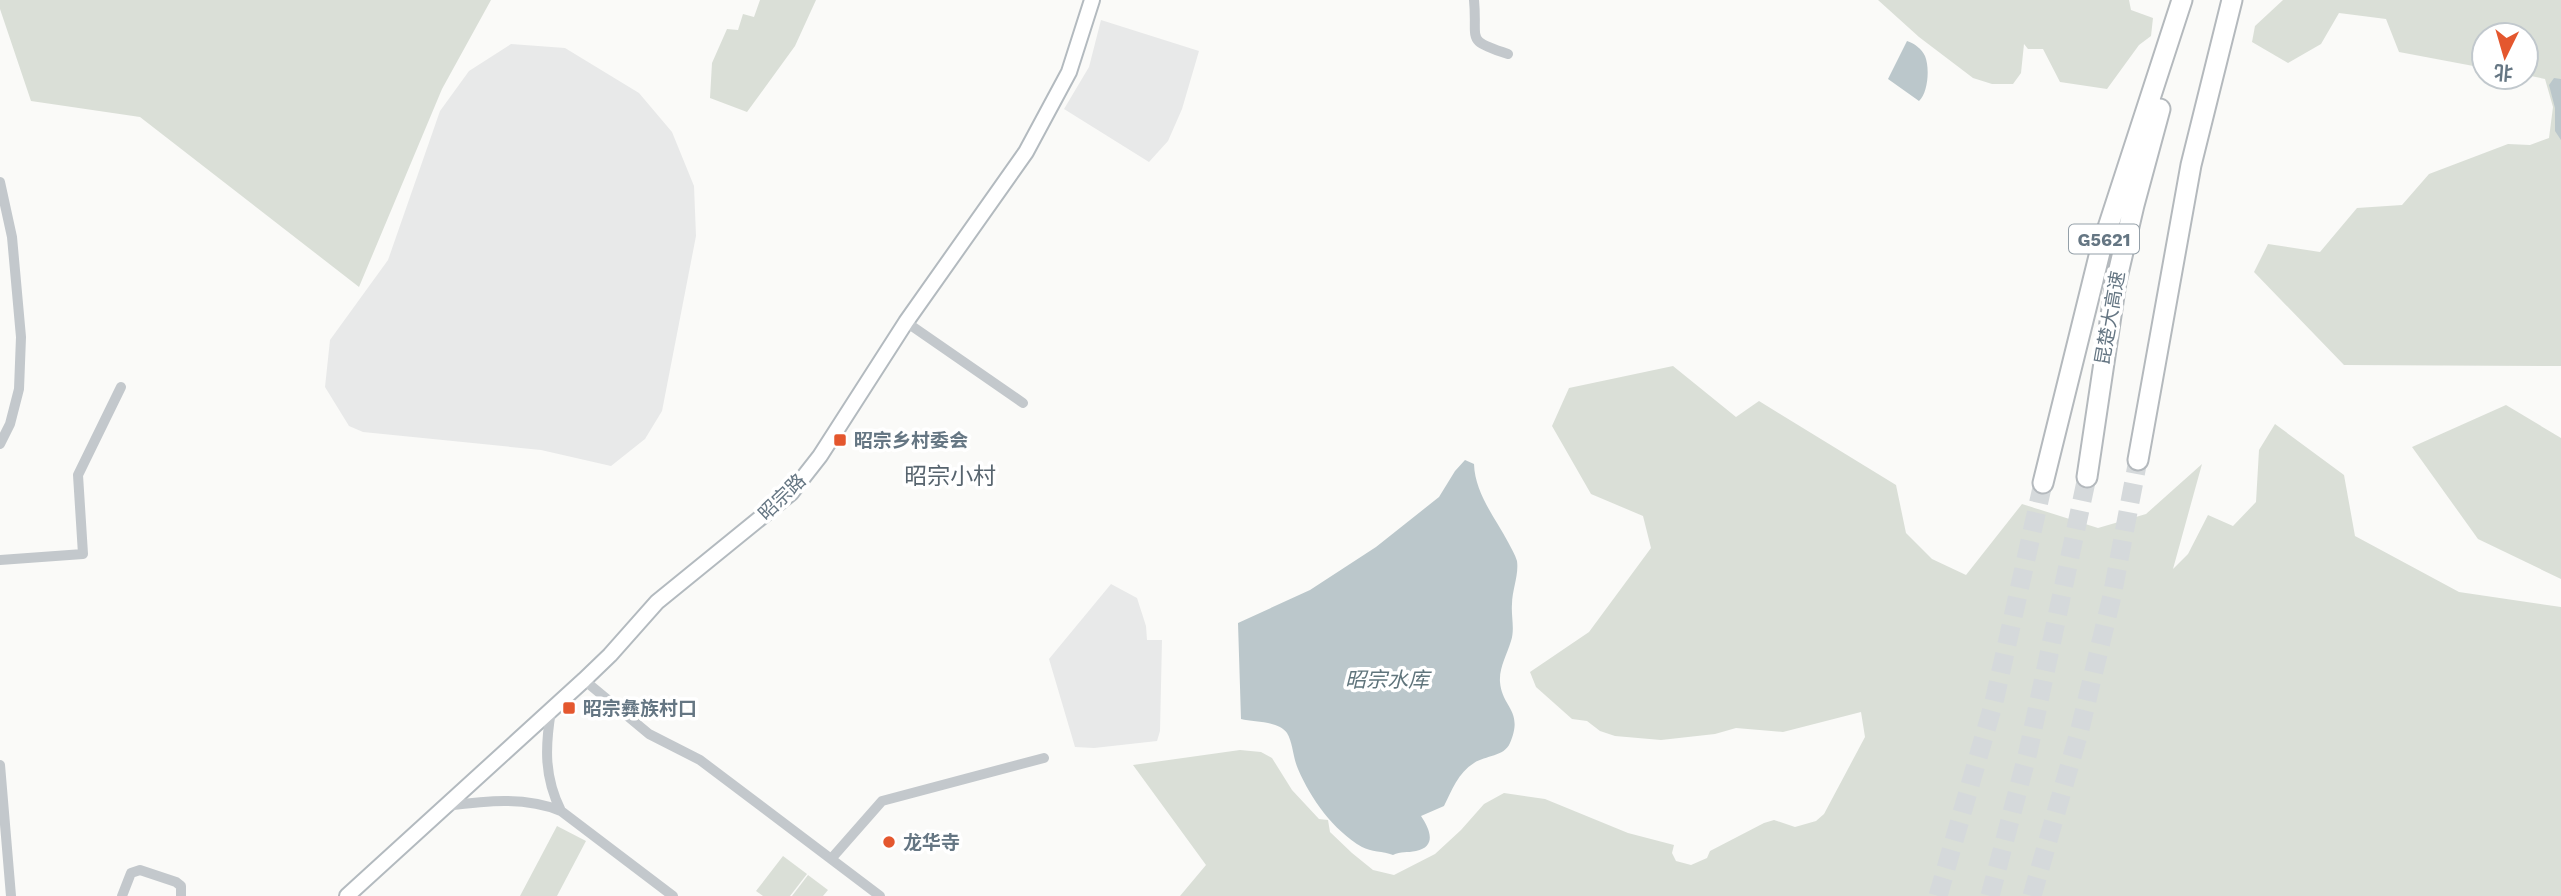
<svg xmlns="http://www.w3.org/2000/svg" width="2561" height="896" viewBox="0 0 2561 896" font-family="'Work Sans','Noto Sans SC',sans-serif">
  <rect width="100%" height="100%" fill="#fafaf8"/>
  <path fill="#e8e9e9" d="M1101,20L1199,51L1182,109L1168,141L1149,162L1064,109L1089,67Z
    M511,44L565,48L639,93L672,132L694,186L696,236L662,411L645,439L611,466L541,450L363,432L349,426L325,387L330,340L388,260L440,111L469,71Z
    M1111,584L1137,598L1146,626L1147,640H1162L1160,731L1157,741L1094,748L1075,747L1049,659Z"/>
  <path fill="#dadfd7" d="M0,0H491L442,89L359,287L140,117L31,101L0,9Z
    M760,0H816L795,46L747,112L710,98L712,63L727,29L738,30L743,14L754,17Z
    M1878,0H2129L2131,10L2153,18L2151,36L2139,45L2107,89L2060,82L2043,49H2028L2024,44L2021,73L2013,84H1992L1973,78L1919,37Z
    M2283,0H2561V366L2344,365L2254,272L2268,244L2320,252L2357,208L2402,205L2429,174L2508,144L2530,145L2549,138L2553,107L2545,79L2526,75V35H2484V68L2399,52L2386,19L2339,13L2321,44L2288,63L2252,42L2255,26Z
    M1673,366L1736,417L1759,401L1896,485L1906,533L1932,559L1966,575L2022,504L2098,528L2146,514L2202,464L2173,569L2188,554L2208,515L2233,526L2256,502L2259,450L2275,424L2344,475L2355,536L2459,592L2561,607V896H1180L1206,865L1133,765L1240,750L1261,752L1272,758L1292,790L1319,819L1328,820L1330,832L1352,853L1373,870L1394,875L1435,854L1461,830L1484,804L1504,793L1545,799L1628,833L1674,845L1672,853L1676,861L1691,865L1707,858L1710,851L1764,823L1774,820L1795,827L1816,821L1824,814L1865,737L1861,712L1783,732L1736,728L1715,734L1661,740L1615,736L1600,731L1587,721L1572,719L1536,687L1530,672L1589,632L1651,548L1643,516L1591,494L1552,426L1569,388Z
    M2506,405L2561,438V579L2478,539L2412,447Z
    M557,826L586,841L557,896H520Z
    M783,856L807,874L790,896H763L756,891Z
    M808,875L828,890L823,896H792Z"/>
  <path fill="#bbc7cb" d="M1907,41C1914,43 1922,49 1925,56C1930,68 1928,93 1919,101L1888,79Z
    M2554,78L2561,79V140L2555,131V108L2549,85Z
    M1465,460L1474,464C1475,493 1494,516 1508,542C1511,548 1515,554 1517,561C1519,575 1512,590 1512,604C1511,616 1515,629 1511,641C1507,655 1499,667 1500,682C1502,708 1524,710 1510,743C1504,757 1486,755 1474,763C1458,773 1452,790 1444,806L1421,816C1429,828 1438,846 1416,851C1407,853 1401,851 1393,855C1383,851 1371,852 1362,847C1333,830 1311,799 1298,769C1293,758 1293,743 1287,733C1279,721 1254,722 1241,719L1238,623L1310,590L1376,547L1439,497L1455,471Z"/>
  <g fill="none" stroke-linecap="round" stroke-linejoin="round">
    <path stroke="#d5d9db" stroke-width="19" stroke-dasharray="19 10" stroke-linecap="butt" d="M1938,896L1994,702L2043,483
      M1990,896L2028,752L2087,477
      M2032,896L2080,729L2112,596L2138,460"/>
    <g stroke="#b3babf" stroke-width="18">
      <path id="secondary" d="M347,896L584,680L610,655L657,602L791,493L820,456L906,322L1026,152L1069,72L1092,0"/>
    </g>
    <g stroke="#b4b9bd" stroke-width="23">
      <path id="highway" d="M2138,460L2191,165L2232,0
        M2087,477L2116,282L2134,205L2160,109
        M2043,483L2100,252L2182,0"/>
    </g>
    <path stroke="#c3c8cc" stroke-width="10" d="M1474,0C1478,41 1464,40 1508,54
      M0,182L12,237L21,337L19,389L10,424L0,444
      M906,322L1023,403
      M0,560L83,554L78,475L121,387
      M584,680L649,734L700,760L880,896
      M0,765L11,896
      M446,806C485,801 524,796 561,811C544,777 545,747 551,711
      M561,811L673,896
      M831,859L882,801L1044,758
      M122,896L131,873L140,870L176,882L181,886V896"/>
    <use href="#secondary" stroke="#fff" stroke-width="14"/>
    <use href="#highway" stroke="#fff" stroke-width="19"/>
  </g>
  <g fill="#e4572e" stroke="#fff" stroke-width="2.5">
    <rect x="833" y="433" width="14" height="14" rx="3.5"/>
    <rect x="562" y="701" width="14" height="14" rx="3.5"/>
    <circle cx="889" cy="842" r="7"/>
  </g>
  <g text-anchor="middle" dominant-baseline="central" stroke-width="7" stroke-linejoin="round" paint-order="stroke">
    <rect fill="#fff" stroke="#939fa8" stroke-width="2" x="2069" y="224.5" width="70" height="29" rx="5"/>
    <g font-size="18" font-weight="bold" fill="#657683">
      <text x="2104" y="239">G5621</text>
    </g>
    <g font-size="19" fill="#657683" stroke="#fff">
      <text transform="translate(2110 318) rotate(-80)">昆楚大高速</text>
      <text transform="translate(782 497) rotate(-44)">昭宗路</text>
    </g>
    <g font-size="19" font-weight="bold" fill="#657683" stroke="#fff" text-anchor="start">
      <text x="854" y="440">昭宗乡村委会</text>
      <text x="583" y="708">昭宗彝族村口</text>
      <text x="903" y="842">龙华寺</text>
    </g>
    <g font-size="21" font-style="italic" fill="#60757c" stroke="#fff">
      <text x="1387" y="679">昭宗水库</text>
    </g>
    <g font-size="23" fill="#57646e" stroke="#fff">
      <text x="950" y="476">昭宗小村</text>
    </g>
  </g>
  <g transform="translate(2505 56) rotate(185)"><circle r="33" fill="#ffffff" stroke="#c1c8cd" stroke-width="2"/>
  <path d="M0-5L12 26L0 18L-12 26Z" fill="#e4572e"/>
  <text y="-10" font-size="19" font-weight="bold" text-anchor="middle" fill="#657683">北</text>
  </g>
</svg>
